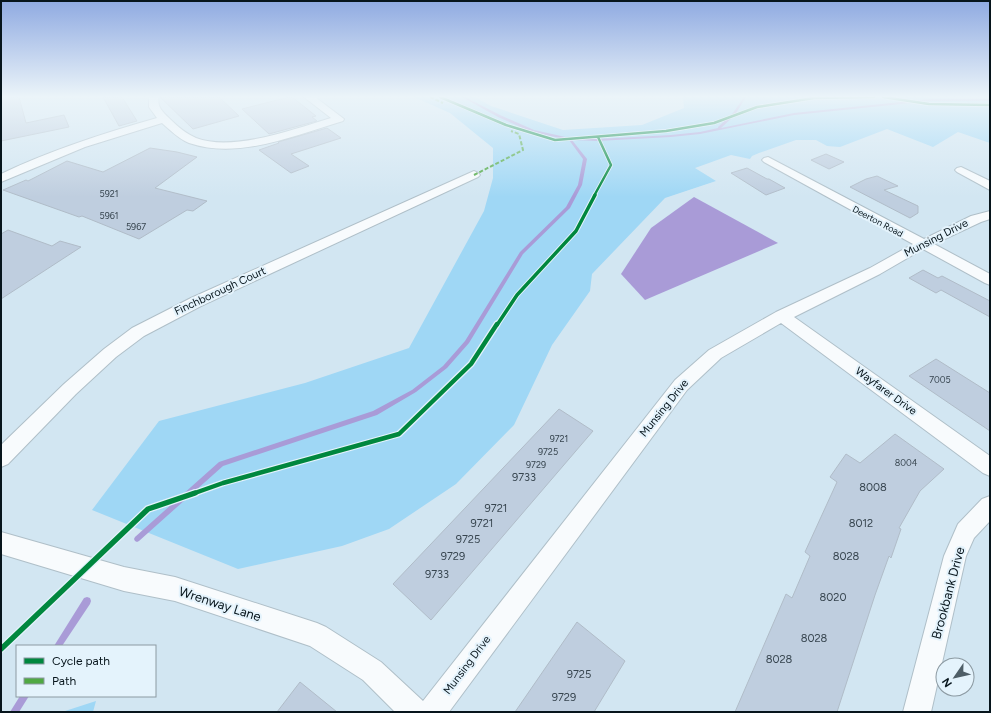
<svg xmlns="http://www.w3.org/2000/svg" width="991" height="713" viewBox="0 0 991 713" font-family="Figtree,sans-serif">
  <rect width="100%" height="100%" fill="#d2e6f2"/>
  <path fill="#9fd7f5" d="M414,97H475L491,106L563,130L642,125L684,108L683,97H912L990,100V143L958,132L933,147L887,129L840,147L827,146L816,140H796L759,153L752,156L750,159L731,155L695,168L716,181L665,198L592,274L590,291L552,345L514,425L456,484L389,529L342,546L238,569L92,510L159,421L305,383L409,348L484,211L493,178V148L450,113Z
    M96,701L93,712H62Z"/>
  <path fill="#a99bd7" d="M694,197L778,243L645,300L621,274L651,228Z"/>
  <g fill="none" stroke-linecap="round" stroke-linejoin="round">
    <path fill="#a99bd7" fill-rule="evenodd" d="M462,97H465L500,115L534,130L570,138L597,139L671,135L700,132L718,128V127L733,113L744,97H746L735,115L721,128L794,113L930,99H990V101H930L794,115L700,134L671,137L597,141L572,140L587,159L582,185L570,208L523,254L469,343L447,368L416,392L377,415L223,466L139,541L137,542L135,541L134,539L135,537L219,462L373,411L412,390L443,366L465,341L520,252L566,207L578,185L583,159L569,140L532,132L498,117Z
      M87,597L90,598L91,601L90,604L62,646H54L84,598Z
      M20,696H29L19,712H10Z"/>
  </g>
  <path fill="#bfcedf" stroke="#b0bcc8" d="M1,97H19L26,123L64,115L69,127L1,141Z
    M103,97H122L137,121L119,126Z
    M160,97H219L239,116L193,129Z
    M289,97H292L316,116L312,117L317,121L269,134L242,109Z
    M327,128L341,138L291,154L309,166L291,173L259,150L279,143L278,142Z
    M150,148L177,152L197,157L155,188L207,201L193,211L187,210L139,239L82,216L79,217L3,190L26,180L28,181L67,161L103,172Z
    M826,154L844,162L829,169L811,160Z
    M747,168L767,179H769L785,188L766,195L731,173Z
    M877,176L898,186L884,190L918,206V213L910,218L850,187L866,179Z
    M8,230L52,246L60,241L81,247L1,299V234Z
    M923,270L938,278L942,276L990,301V317L941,290L936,293L909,278Z
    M936,359L990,393V431L909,376Z
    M559,409L593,431L431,620L393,584Z
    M895,434L944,469L920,491L899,528L901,529L891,558L889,556L875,595L837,712H735L786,594L792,598L810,556L805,552L837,482L830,477L846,454L860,463Z
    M577,622L625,661L594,712H515Z
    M300,682L337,712H277Z"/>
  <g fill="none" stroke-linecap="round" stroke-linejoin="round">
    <g stroke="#afbfc8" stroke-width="2">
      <path id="minor" d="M149,97H159C156,107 164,113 171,120C178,127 187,134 196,138C233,152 294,129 331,118L304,97H315L344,119L343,121C295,135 239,160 189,143C179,139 170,130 162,123L85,147L1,182V174C51,150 104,133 157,118L149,107Z
        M768,157L924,239L971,216L990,211V219L981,222L934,244L990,274V285L985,283L923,249L880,274L794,317L990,456V476L983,473L781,323L721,358L687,390L449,712H395L363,680L310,646L175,601L124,591L1,554V532L124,567L175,577L317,623L326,627L381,662L423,701L675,380L709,350L776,312L870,268L913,244L764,162L762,160L764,158Z
        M961,167L990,181V190L957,172L955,170L957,168Z
        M474,171L478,173L480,175L478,177L201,306L144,336L116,357L76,394L8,464L1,467V445L64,384L104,349L132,328L191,298Z
        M990,496V521L974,538L966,556L931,712H903L944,556L958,524L982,499Z"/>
    </g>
    <use href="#minor" fill="#f8fbfd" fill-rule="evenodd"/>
    <path stroke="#50a943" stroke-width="2" stroke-dasharray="4 2" stroke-linecap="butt" d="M430,97L443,103
      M474,175L523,150L519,134L511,131"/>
    <g stroke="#e4f3fc" stroke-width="4">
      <path id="cycleway-far3" d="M440,97L506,125L555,140L666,131L714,123L757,107L814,98L874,97
        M883,97L929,104L990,105
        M594,196L611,165L598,137"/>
    </g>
    <g stroke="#e4f3fc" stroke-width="5.5">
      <path id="cycleway-far2" d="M497,325L517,295L576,231L595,195"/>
    </g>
    <g stroke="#e4f3fc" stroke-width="7">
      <path id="cycleway-far1" d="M192,494L223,483L399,434L471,364L497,324"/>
    </g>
    <g stroke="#e4f3fc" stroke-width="8">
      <path id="cycleway" d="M1,649L148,509L195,493"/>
    </g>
    <use href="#cycleway-far3" stroke="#00873e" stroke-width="2.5"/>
    <use href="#cycleway-far2" stroke="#00873e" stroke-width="3.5"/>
    <use href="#cycleway-far1" stroke="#00873e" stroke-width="4.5"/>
    <use href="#cycleway" stroke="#00873e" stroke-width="5.5"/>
  </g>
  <linearGradient id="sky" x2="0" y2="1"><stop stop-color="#8faae1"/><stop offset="0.49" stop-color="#ebf4f9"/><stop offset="1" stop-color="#ebf4f9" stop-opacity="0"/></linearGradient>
  <rect width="991" height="197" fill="url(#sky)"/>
  <g text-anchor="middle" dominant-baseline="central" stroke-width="4" stroke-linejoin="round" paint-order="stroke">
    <g font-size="9" fill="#37454f">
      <text x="109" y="193">5921</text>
      <text x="109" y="215">5961</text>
      <text x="136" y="226">5967</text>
      <text x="940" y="379">7005</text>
      <text x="559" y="438">9721</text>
      <text x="548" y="451">9725</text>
      <text x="906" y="462">8004</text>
      <text x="536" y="464">9729</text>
    </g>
    <g font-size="9" fill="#07151c" stroke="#e4f3fc">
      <text transform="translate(878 221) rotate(28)">Deerton Road</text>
    </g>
    <g font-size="11" fill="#07151c" stroke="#e4f3fc">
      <text transform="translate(936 238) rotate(-27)">Munsing Drive</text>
      <text transform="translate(220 291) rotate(-25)">Finchborough Court</text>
      <text transform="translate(886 391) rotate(36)">Wayfarer Drive</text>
      <text transform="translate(664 408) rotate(-51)">Munsing Drive</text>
      <text transform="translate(467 665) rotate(-53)">Munsing Drive</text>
    </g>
    <g font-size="11" fill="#37454f">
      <text x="524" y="477">9733</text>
      <text x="873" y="487">8008</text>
      <text x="496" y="508">9721</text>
      <text x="482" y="523">9721</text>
      <text x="861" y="523">8012</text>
      <text x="468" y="539">9725</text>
      <text x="453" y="556">9729</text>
      <text x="846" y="556">8028</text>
      <text x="437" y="574">9733</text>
      <text x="833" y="597">8020</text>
      <text x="814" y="638">8028</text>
      <text x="779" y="659">8028</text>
      <text x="579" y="674">9725</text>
      <text x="564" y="697">9729</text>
    </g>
    <g font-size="13" fill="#07151c" stroke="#e4f3fc">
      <text transform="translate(948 593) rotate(-75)">Brookbank Drive</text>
      <text transform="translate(220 604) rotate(18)">Wrenway Lane</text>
    </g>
  </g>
  <rect width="991" height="713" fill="none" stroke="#07151c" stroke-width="4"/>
  <rect x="16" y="645" width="140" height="52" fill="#e4f3fc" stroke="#8c9aa2"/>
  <rect x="24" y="658" width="20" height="6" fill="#00873e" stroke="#8c9aa2"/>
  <text x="52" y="665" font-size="12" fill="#07151c">Cycle path</text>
  <rect x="24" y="678" width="20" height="6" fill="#50a943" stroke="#8c9aa2"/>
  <text x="52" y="685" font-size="12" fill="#07151c">Path</text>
  <g transform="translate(955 677) rotate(236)"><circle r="19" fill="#e4f3fc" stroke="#8c9aa2"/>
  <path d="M0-3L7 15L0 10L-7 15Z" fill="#4e5e67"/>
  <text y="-6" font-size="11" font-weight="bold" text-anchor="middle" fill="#07151c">N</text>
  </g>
</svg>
